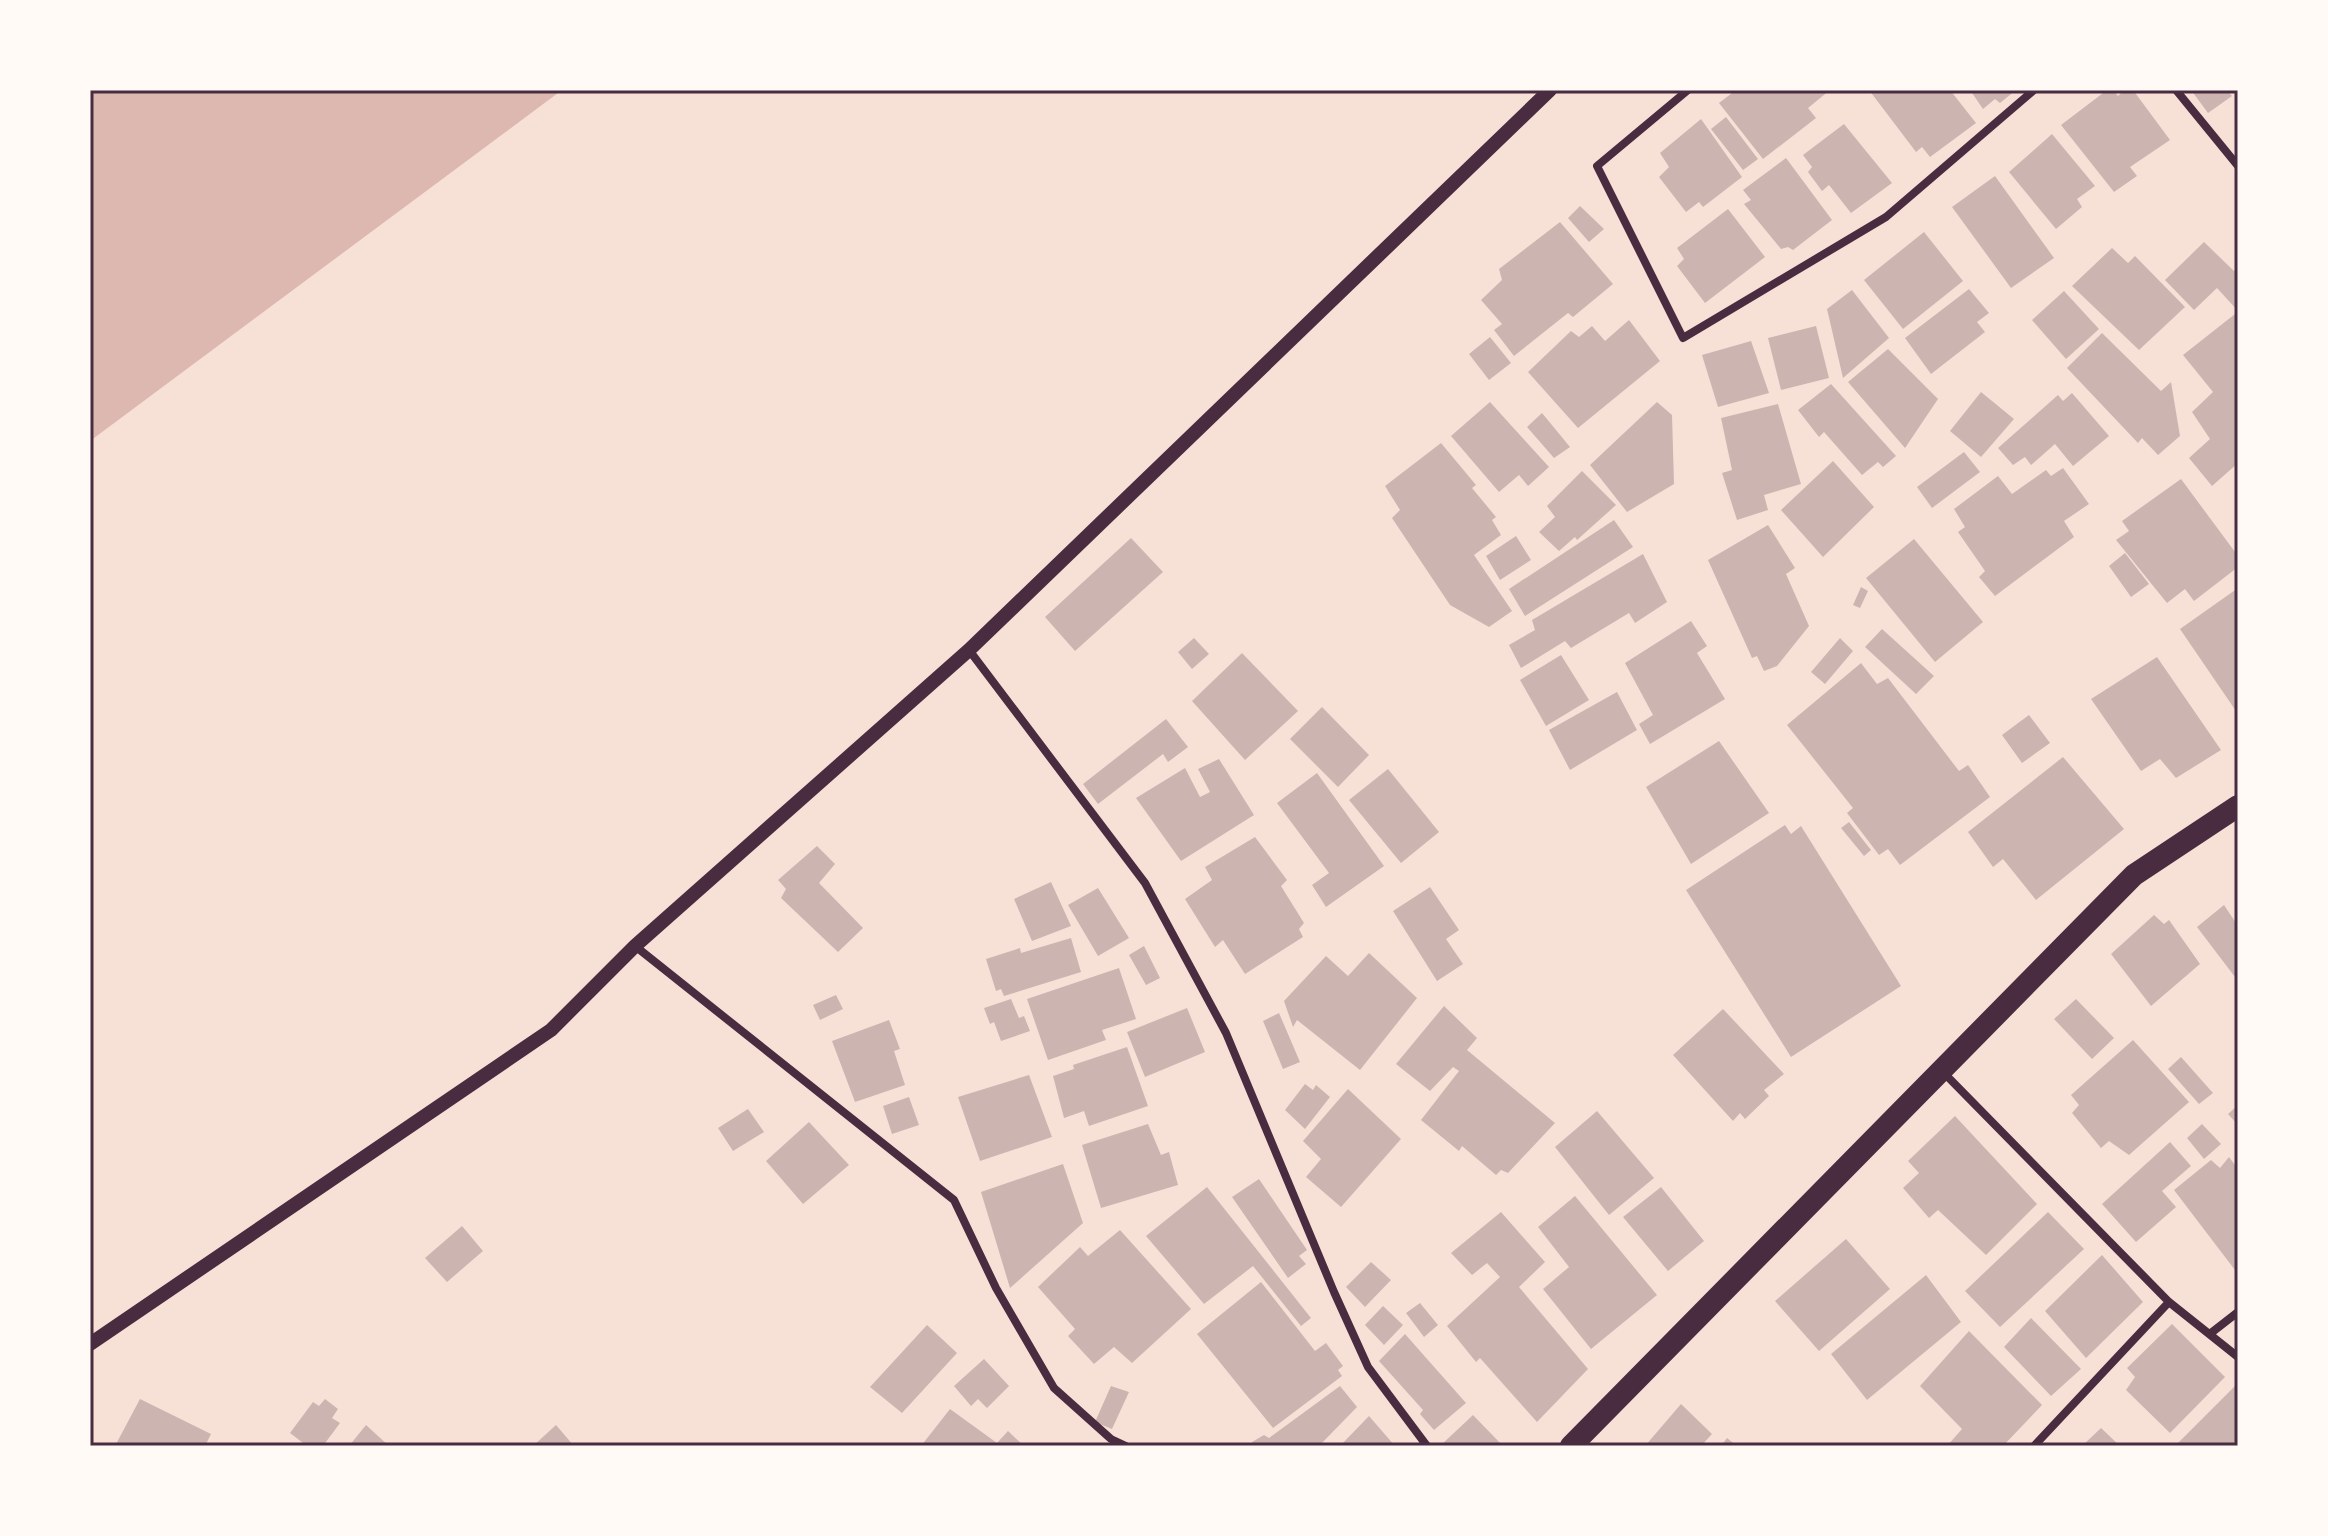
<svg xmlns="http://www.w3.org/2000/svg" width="2328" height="1536" viewBox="0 0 2328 1536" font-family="'Golos Text',sans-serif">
  <rect width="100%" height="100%" fill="#f7e1d7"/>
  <path fill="#dcb8b0" d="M90,90H562L90,441Z"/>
  <path fill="#ccb4b1" d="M1736,90H1830L1808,108L1816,118L1763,159L1719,103Z
    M1869,90H1950L1976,123L1930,157L1922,147L1916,152Z
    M1970,90H2016L2000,103L1995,99L1983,109Z
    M2107,90H2113L2118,96L2124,90H2133L2170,140L2130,167L2137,176L2114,192L2061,125Z
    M2191,90H2227L2232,96L2208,113Z
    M1726,117L1758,159L1743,170L1711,129Z
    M1701,119L1742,177L1703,207L1699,202L1686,212L1659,177L1669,167L1660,153Z
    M1844,124L1892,183L1851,213L1829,185L1822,191L1808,172L1812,167L1803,155Z
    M2052,134L2095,186L2077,199L2082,207L2056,229L2009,172Z
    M1786,158L1832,220L1793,250L1788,247L1781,249L1744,204L1751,200L1743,190Z
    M1995,176L2054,258L2011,288L1952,207Z
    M1580,206L1604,229L1589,242L1568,218Z
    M1728,209L1765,257L1705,303L1677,266L1684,259L1677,248Z
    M1560,222L1613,284L1573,317L1568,313L1514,356L1494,330L1502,324L1481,300L1502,280L1499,269Z
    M1924,232L1963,281L1903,329L1864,280Z
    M2204,242L2234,271L2238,267V311L2217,288L2194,310L2165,280Z
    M2112,248L2128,263L2135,256L2185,307L2139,350L2072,286Z
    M1969,289L1989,313L1977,322L1985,332L1931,374L1905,338Z
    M1852,290L1889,338L1843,378L1827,309Z
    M2064,291L2099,329L2066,359L2032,320Z
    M2235,314L2238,317V463L2212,486L2189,458L2210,439L2192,412L2213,392L2183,355Z
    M1629,320L1660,361L1578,428L1528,372L1571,331L1579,337L1592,326L1605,341Z
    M1816,326L1829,378L1781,390L1768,338Z
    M2102,333L2161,391L2171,382L2180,436L2158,455L2142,438L2138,443L2067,368Z
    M1490,337L1511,363L1489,380L1469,354Z
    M1751,341L1769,393L1718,407L1702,355Z
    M1888,349L1938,399L1905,448L1848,382Z
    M1831,384L1896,456L1883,467L1878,462L1862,475L1824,432L1819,437L1798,410Z
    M1981,392L2014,419L1981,457L1950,431Z
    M2072,393L2109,436L2073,466L2055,444L2031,465L2025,457L2013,465L1998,448L2058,395L2063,401Z
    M1490,402L1549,467L1528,486L1519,475L1499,492L1451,436Z
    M1657,402L1672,415L1674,484L1627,512L1590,465Z
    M1778,404L1801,484L1764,495L1768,510L1737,520L1722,473L1732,470L1721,418Z
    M1542,413L1570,447L1554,458L1527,427Z
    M1441,443L1476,485L1472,488L1496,517L1492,520L1501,535L1474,555L1512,611L1489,627L1450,605L1392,518L1400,510L1385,486Z
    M1964,452L1980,472L1932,508L1917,487Z
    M1833,461L1874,507L1823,557L1781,510Z
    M2063,468L2089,504L2064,521L2074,537L1995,596L1979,577L1985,571L1958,532L1965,527L1954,509L1998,476L2012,494L2046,470L2051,476Z
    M1582,471L1616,505L1577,540L1575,537L1559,551L1539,532L1555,517L1547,506Z
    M2181,479L2238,556V567L2194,601L2185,589L2167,603L2116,540L2129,531L2122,521Z
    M1614,520L1633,547L1525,616L1509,589Z
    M1768,525L1795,568L1786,574L1809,626L1777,666L1764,671L1757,656L1752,658L1708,560Z
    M1516,536L1531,560L1500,580L1486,556Z
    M1131,538L1163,572L1075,651L1045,617Z
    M1914,539L1983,622L1935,662L1866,578Z
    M2125,553L2149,584L2131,597L2109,566Z
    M1643,554L1667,602L1635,623L1629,613L1571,648L1565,641L1521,668L1509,645L1535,630L1532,620Z
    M1861,587L1868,591L1860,608L1853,605Z
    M2238,588V714L2180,629Z
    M1691,621L1707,646L1697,653L1725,699L1650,744L1639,724L1653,715L1625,663Z
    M1882,629L1934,676L1916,694L1865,647Z
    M1194,638L1209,654L1192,669L1178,652Z
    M1840,638L1853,651L1825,684L1811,672Z
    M1242,653L1298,711L1245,760L1192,701Z
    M1561,655L1589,700L1546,726L1520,680Z
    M2157,657L2221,750L2176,778L2160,759L2141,771L2091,699Z
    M1861,663L1877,684L1888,678L1959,771L1968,765L1990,797L1900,865L1888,849L1879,855L1847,813L1853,808L1787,725Z
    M1617,692L1637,730L1570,770L1549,730Z
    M1322,707L1369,755L1338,787L1290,739Z
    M2029,715L2050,743L2022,763L2002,735Z
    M1166,719L1188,747L1168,762L1163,754L1098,804L1083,784Z
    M1719,741L1769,813L1691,864L1646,787Z
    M2063,757L2124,829L2036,900L2003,859L1993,867L1968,832Z
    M1219,759L1254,815L1181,861L1136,798L1185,768L1200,797L1210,792L1198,769Z
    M1388,769L1439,832L1401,863L1349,800Z
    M1317,773L1384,866L1326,907L1312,885L1329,873L1277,803Z
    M1849,822L1871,850L1864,856L1841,828Z
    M1785,825L1791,834L1801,826L1901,986L1791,1057L1686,890Z
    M1255,837L1287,880L1281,886L1304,923L1299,929L1303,937L1245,974L1223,940L1215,947L1185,899L1212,880L1205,867Z
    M817,846L835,864L819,883L863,928L838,952L781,898L786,889L778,880Z
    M1051,882L1071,926L1032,941L1014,899Z
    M1430,887L1459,930L1446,939L1463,964L1437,981L1393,911Z
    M1098,888L1129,938L1098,956L1068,905Z
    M2224,905L2238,926V981L2197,927Z
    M2154,915L2164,924L2169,920L2200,964L2151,1006L2111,954Z
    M1071,938L1081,972L1004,996L1001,989L996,991L986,959L1020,948L1021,953Z
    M1144,946L1160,978L1146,985L1129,955Z
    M1369,953L1417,998L1360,1070L1297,1020L1293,1027L1284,1001L1326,956L1348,976Z
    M1119,968L1136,1019L1102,1030L1106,1040L1048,1060L1027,999Z
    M836,995L843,1009L820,1020L813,1005Z
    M1011,999L1019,1018L1024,1016L1030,1031L1001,1041L994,1022L990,1024L984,1008Z
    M2076,999L2114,1038L2092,1059L2054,1019Z
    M1444,1006L1477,1038L1467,1050L1555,1123L1508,1173L1501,1170L1496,1175L1462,1146L1459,1151L1421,1120L1459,1071L1453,1067L1430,1091L1396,1064Z
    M1187,1008L1205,1052L1145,1077L1127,1032Z
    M1723,1009L1784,1074L1764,1090L1769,1096L1745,1119L1740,1113L1733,1121L1673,1055Z
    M1279,1013L1300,1062L1283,1069L1263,1021Z
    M889,1020L900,1049L894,1051L905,1085L855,1102L832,1041Z
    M2133,1040L2189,1102L2129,1155L2109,1141L2101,1148L2072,1113L2079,1105L2071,1095Z
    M1127,1047L1148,1106L1089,1126L1084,1111L1064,1118L1053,1076L1074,1069L1073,1065Z
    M2181,1057L2213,1093L2199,1104L2168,1069Z
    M1029,1075L1052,1137L980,1161L958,1097Z
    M1305,1084L1313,1090L1316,1085L1330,1097L1305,1129L1285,1110Z
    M1348,1089L1401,1139L1341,1207L1306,1177L1321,1159L1303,1141Z
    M909,1097L919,1125L892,1134L883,1106Z
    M2238,1105V1125L2228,1114Z
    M748,1109L764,1132L733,1151L718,1128Z
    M1597,1111L1654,1178L1609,1215L1555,1147Z
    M1955,1116L2037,1204L1986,1255L1938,1210L1929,1218L1903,1188L1919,1173L1908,1161Z
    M809,1122L849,1165L803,1204L766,1161Z
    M1148,1124L1161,1155L1169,1152L1178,1185L1101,1208L1082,1145Z
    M2202,1124L2221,1144L2204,1159L2187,1138Z
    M2170,1142L2191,1166L2162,1191L2176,1207L2136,1242L2102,1204Z
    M2229,1157L2238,1169V1274L2174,1190L2211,1160L2220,1168Z
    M1063,1164L1083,1223L1010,1288L981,1192Z
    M1259,1179L1307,1250L1299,1256L1306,1264L1288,1278L1232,1197Z
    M1207,1187L1311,1318L1301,1326L1253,1266L1204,1304L1146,1236Z
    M1661,1187L1704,1241L1668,1271L1623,1217Z
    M1575,1196L1657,1295L1591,1349L1543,1289L1569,1267L1538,1227Z
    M1501,1212L1545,1262L1519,1287L1588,1369L1537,1422L1480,1358L1476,1362L1447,1326L1500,1277L1487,1263L1472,1275L1451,1253Z
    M2048,1212L2084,1249L2000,1327L1965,1291Z
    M462,1226L483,1251L447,1282L425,1258Z
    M1120,1230L1191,1309L1132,1363L1114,1347L1094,1364L1068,1336L1075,1329L1038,1287L1080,1247L1088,1256Z
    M1846,1239L1890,1289L1819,1351L1775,1301Z
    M2102,1255L2143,1302L2086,1358L2045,1311Z
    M1371,1262L1391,1280L1365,1307L1346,1287Z
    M1926,1275L1961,1322L1867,1400L1831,1354Z
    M1261,1282L1315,1351L1326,1343L1343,1366L1338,1370L1342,1376L1273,1428L1197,1334Z
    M1420,1303L1438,1325L1424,1337L1406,1313Z
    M1383,1306L1403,1325L1384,1345L1365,1325Z
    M2031,1318L2081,1369L2051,1396L2004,1347Z
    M2172,1324L2225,1377L2170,1433L2126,1390L2135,1377L2127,1368Z
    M927,1325L957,1353L902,1413L870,1387Z
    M1969,1331L2042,1405L2003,1446H1947L1962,1429L1920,1386Z
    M1405,1334L1466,1403L1434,1430L1420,1414L1423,1410L1379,1361Z
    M984,1359L1009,1386L987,1408L978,1399L971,1406L954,1386Z
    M2238,1383V1446H2175Z
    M1111,1386L1129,1392L1112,1429L1095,1422Z
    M1340,1386L1357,1407L1319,1446H1254L1252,1442L1264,1435L1269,1438Z
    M140,1399L211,1434L205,1446H115Z
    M325,1399L338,1409L332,1418L340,1423L323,1446H307L290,1433L313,1402L319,1406Z
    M1681,1404L1712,1434L1701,1446H1645Z
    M950,1409L997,1443L1008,1431L1024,1446H921Z
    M1473,1415L1503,1446H1440Z
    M1369,1416L1395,1446H1340Z
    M366,1425L389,1446H349Z
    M556,1425L574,1446H533Z
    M2101,1428L2120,1446H2082Z
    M1727,1438L1737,1446H1721Z"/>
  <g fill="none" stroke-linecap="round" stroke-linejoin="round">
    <path stroke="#4a2c40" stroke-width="8" d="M1688,90L1597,166L1683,338L1886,217L2034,90
      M2176,90L2238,166
      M969,650L1145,883L1226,1033L1334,1292L1368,1367L1427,1446
      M635,946L954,1200L996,1288L1054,1388L1111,1439L1126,1446
      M1942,1071L2169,1302L2238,1357
      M2211,1333L2238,1312
      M2034,1446L2169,1302"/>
    <path stroke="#4a2c40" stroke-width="14" d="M90,1344L551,1030L635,946L969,650L1550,90"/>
    <path stroke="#4a2c40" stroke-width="22" d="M1571,1446L2134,875L2238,806"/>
  </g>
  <rect width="2328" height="1536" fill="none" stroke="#fffaf5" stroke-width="184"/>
  <rect x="92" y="92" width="2144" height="1352" fill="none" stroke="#4a2c40" stroke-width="3"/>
</svg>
